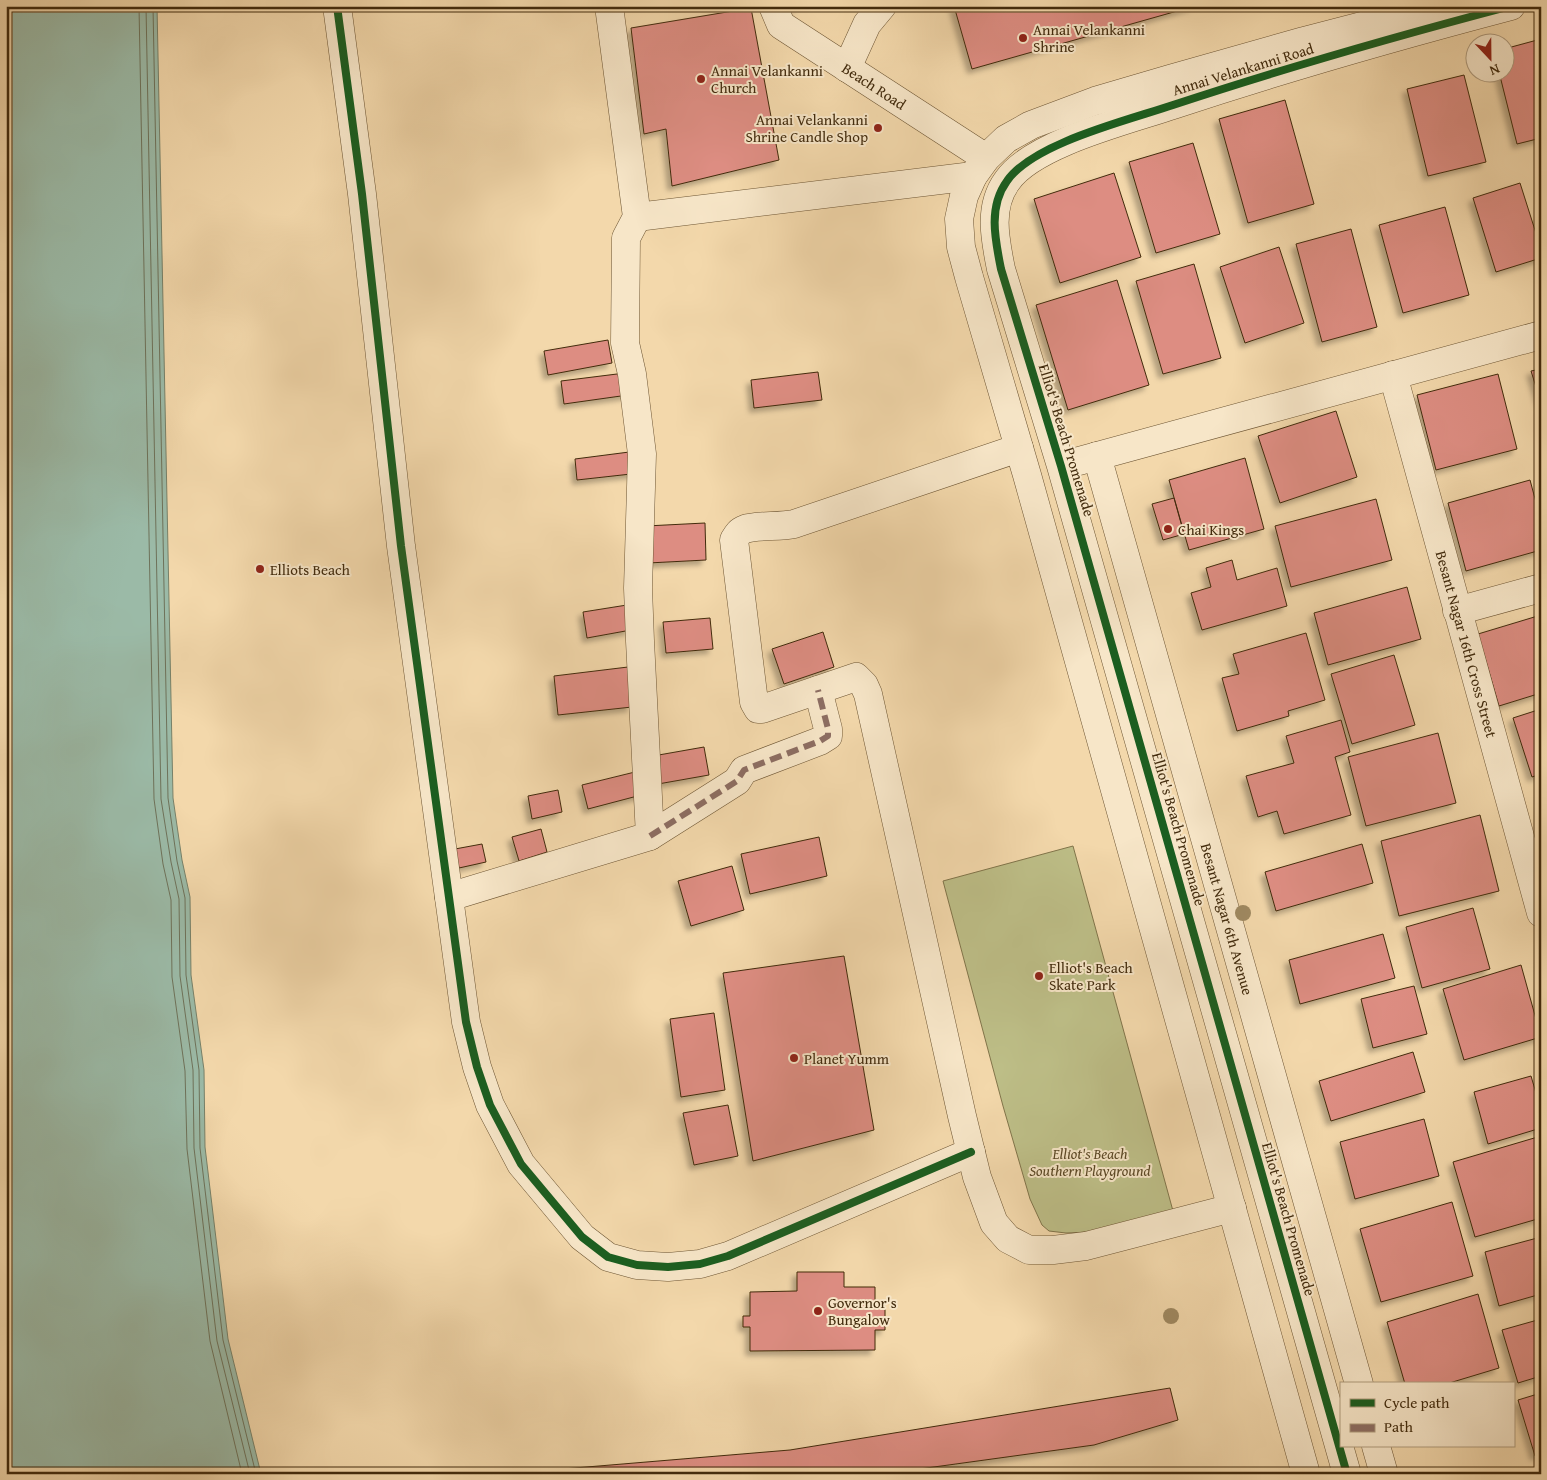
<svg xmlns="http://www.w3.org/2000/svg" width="1547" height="1480" viewBox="0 0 1547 1480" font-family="'Gentium Book Plus',serif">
  <defs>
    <filter id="shadow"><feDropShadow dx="-4.5" dy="4.5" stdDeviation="2.5" flood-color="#0004"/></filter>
  </defs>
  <rect width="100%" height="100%" fill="#f3d8ab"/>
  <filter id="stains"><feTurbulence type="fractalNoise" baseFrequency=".004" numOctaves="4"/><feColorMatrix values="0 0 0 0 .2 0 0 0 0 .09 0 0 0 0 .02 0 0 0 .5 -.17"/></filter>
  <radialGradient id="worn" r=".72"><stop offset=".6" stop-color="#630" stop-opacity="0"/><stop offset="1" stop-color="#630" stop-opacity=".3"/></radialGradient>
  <path fill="#bdbe87" stroke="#80744a" d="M1073,846L1173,1211L1089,1232L1066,1233L1049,1231L1042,1225L1030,1199L1003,1106L943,881Z"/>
  <path fill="#9bbaa7" stroke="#778169" d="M6,6H157L173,798L182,860L190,897L191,975L204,1070L205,1147L228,1339L261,1474H6Z"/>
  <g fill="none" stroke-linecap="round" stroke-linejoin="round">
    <path stroke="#6e725a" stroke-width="1" d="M139,6L154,799L163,864L171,900L172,977L185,1071L187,1149L210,1341L242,1474
      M146,6L161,799L171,862L179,899L180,976L193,1070L194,1148L217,1341L250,1474
      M153,6L168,798L177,861L185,898L186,975L199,1070L200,1148L223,1340L256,1474"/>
  </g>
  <path fill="#dd8d82" stroke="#422b0d" filter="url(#shadow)" d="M786,6H801L788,11Z
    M954,6H1195L972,69Z
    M751,8L779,160L672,186L666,129L644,134L631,28Z
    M1541,39V138L1517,144L1499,72H1504V49Z
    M1464,75L1486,162L1428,176L1407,89Z
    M1285,100L1314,204L1248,223L1219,119Z
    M1193,143L1220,234L1156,253L1129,162Z
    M1114,173L1141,257L1060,283L1034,199Z
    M1520,183L1541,249V258L1496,272L1473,198Z
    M1445,207L1469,295L1403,313L1379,225Z
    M1351,229L1377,327L1322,342L1296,244Z
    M1279,247L1304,323L1245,343L1220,267Z
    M1194,264L1221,358L1163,374L1136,281Z
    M1117,280L1149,385L1068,410L1036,305Z
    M608,340L612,363L548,375L544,351Z
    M1541,369V403L1531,371Z
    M818,372L822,400L754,408L751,380Z
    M625,373L628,395L564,404L561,381Z
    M1498,374L1517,449L1436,470L1417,395Z
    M1336,411L1357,477L1280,503L1258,436Z
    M637,451L640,473L577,480L575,459Z
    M1245,458L1264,529L1189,550L1169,480Z
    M1530,480L1541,521V550L1466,571L1448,503Z
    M1174,498L1184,534L1163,540L1152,504Z
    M1376,499L1392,560L1291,587L1275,526Z
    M705,523L706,560L648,563L646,526Z
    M1232,560L1237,580L1277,568L1287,606L1202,630L1191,593L1211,587L1206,568Z
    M1407,587L1421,639L1328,665L1314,613Z
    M627,605L631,630L587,638L583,612Z
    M1541,615V693L1499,706L1478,634Z
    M710,618L713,649L666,653L663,622Z
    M823,632L834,667L784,684L772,649Z
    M1306,633L1325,700L1288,711L1289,716L1237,731L1222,678L1239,674L1233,654Z
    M1394,655L1415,725L1352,744L1331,674Z
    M628,667L632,707L558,715L554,676Z
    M1541,709V774L1532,777L1513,718Z
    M1341,720L1350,752L1335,757L1351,815L1284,834L1277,811L1258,817L1246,776L1294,763L1286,736Z
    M1438,733L1456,803L1366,826L1348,757Z
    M704,747L709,775L658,784L653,756Z
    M639,771L645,794L588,809L582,785Z
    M558,790L562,812L532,819L528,796Z
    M1480,815L1499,891L1399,916L1381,841Z
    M541,829L547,852L519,861L512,837Z
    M819,837L827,876L750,894L741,854Z
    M482,844L486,862L459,868L455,849Z
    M1362,844L1373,883L1276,911L1265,872Z
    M732,866L744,910L691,926L678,881Z
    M1473,908L1490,969L1422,988L1406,927Z
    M1383,934L1395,978L1300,1004L1289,960Z
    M844,956L874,1130L753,1161L723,973Z
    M1521,965L1541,1037L1464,1060L1443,989Z
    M1414,986L1427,1034L1373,1048L1361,999Z
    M714,1013L725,1090L681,1097L670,1019Z
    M1413,1052L1425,1092L1331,1121L1319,1081Z
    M1531,1076L1541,1110V1128L1488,1144L1474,1092Z
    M728,1105L738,1156L694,1165L683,1113Z
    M1424,1119L1439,1176L1355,1199L1340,1142Z
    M1541,1136V1218L1475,1237L1453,1162Z
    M1452,1202L1473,1276L1381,1302L1360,1229Z
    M1541,1237V1294L1499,1306L1485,1252Z
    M797,1272H844V1287H875V1306H885V1330H875V1350L750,1351V1327H743V1316H750V1292L797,1291Z
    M1478,1294L1499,1368L1446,1384H1405L1387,1322Z
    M1541,1319V1376L1518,1383L1502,1330Z
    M1170,1388L1178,1420L1094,1445L883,1474H503L790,1450Z
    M1541,1393V1454L1535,1456L1518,1400Z"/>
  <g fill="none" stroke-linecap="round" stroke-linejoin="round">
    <g stroke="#6e5634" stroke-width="29">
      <g id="minor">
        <path d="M337,6L362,194L401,546L466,1022L477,1067L490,1105L521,1164L582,1237L608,1257L637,1265L668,1267L700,1264L728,1256L971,1152"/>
        <path id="s1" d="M773,6L781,25L986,158"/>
        <path d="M847,68L867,24L882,6"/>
        <path d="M637,217L973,176"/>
        <path id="s2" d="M1393,375L1541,913"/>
        <path d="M1019,448L794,524C780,527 756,525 745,529C739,531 737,535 734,540L754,702L758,709H762L856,677L864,685L868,694L962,1116L977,1177L994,1223L1008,1239L1029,1250H1053L1086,1246L1232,1208"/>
        <path id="s3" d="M1097,456L1359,1384"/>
        <path d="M1079,461L1541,335"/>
        <path d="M1457,611L1541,588"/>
        <path d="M650,836L726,788L737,781L744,770L820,741L828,736V729L818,690"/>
        <path d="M449,897L650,836L640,641L638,588L642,454L632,374L625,343L626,238L637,217L609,6"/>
        <path d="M1376,1446L1384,1474"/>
        <path d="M1306,1474L1027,475L969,277L961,247L959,219L964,196L973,176L986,158L1006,139L1031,125L1095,101L1170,79L1304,41L1439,6"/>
        <path d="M1347,1474L1061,466L1001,269C995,239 988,207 1007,181C1033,143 1129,120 1173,105C1285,68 1397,36 1511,6"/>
      </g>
    </g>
    <use href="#minor" stroke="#f7e6c8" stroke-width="28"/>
    <path stroke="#8d6e63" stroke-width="6" stroke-dasharray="12 6" stroke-linecap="butt" d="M650,836L726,788L737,781L744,770L820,741L828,736V729L818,690"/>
    <g stroke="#f7e6c8" stroke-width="11">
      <path id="cycleway" d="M337,6L362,194L401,546L466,1022L477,1067L490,1105L521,1164L582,1237L608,1257L637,1265L668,1267L700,1264L728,1256L971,1152
        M1347,1474L1061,466L1001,269C995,239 988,207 1007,181C1033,143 1129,120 1173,105C1285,68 1397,36 1511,6"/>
    </g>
    <use href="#cycleway" stroke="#1b5e20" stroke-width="8"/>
  </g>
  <g fill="#9f8961">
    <circle cx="1243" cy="913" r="8"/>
    <circle cx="1171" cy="1316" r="8"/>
  </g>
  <g fill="#8f2418" stroke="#f7e6c8" stroke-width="2">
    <circle cx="1023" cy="38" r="5"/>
    <circle cx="701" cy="79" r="5"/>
    <circle cx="878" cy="128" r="5"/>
    <circle cx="1168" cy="529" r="5"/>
    <circle cx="260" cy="569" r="5"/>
    <circle cx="1039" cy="976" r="5"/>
    <circle cx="794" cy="1058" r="5"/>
    <circle cx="818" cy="1311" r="5"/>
  </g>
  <g text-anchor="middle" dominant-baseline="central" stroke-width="4" stroke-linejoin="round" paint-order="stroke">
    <g font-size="15" fill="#422b0d" stroke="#f7e6c8" text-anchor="start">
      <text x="1033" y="29">Annai Velankanni<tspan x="1033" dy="17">Shrine</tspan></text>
      <text x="711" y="70">Annai Velankanni<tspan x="711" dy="17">Church</tspan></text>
      <text x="868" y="119" text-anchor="end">Annai Velankanni<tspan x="868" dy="17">Shrine Candle Shop</tspan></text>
      <text x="1178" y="529">Chai Kings</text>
      <text x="270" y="569">Elliots Beach</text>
      <text x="1049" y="967">Elliot's Beach<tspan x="1049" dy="17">Skate Park</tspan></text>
      <text x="804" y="1058">Planet Yumm</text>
      <text x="828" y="1302">Governor's<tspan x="828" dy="17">Bungalow</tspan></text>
    </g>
    <g font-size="15" fill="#422b0d" stroke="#f7e6c8">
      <text transform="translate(1243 69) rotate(-17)">Annai Velankanni Road</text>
      <text stroke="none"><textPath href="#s1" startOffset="132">Beach Road</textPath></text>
      <text transform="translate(1067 440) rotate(73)">Elliot's Beach Promenade</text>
      <text stroke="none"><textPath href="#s2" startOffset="279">Besant Nagar 16th Cross Street</textPath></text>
      <text transform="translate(1179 829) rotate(74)">Elliot's Beach Promenade</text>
      <text stroke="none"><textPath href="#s3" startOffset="481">Besant Nagar 6th Avenue</textPath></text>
      <text transform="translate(1289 1219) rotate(74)">Elliot's Beach Promenade</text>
    </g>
    <g font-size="15" font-style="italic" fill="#5b4825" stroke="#f7e6c8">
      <text x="1090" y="1153">Elliot's Beach<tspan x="1090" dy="17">Southern Playground</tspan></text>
    </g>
  </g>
  <rect width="1547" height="1480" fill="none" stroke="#f3d8ab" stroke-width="25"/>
  <rect x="8" y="8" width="1532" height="1465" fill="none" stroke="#422b0d" stroke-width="2.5"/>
  <rect x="12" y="12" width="1522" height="1455" fill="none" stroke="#422b0d"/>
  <rect x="1340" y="1382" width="175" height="65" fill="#f7e6c8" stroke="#af9b7d"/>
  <rect x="1350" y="1399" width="25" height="8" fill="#1b5e20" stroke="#af9b7d"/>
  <text x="1384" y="1408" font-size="15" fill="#422b0d">Cycle path</text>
  <rect x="1350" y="1424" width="25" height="8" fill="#8d6e63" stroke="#af9b7d"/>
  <text x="1384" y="1432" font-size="15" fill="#422b0d">Path</text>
  <g transform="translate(1490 58) rotate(158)"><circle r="24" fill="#f7e6c8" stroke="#af9b7d"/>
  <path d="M0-4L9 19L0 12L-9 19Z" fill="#8f2418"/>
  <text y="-8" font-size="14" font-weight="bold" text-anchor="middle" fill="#422b0d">N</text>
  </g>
  <rect width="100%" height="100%" filter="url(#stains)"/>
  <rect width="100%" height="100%" fill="url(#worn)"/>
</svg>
